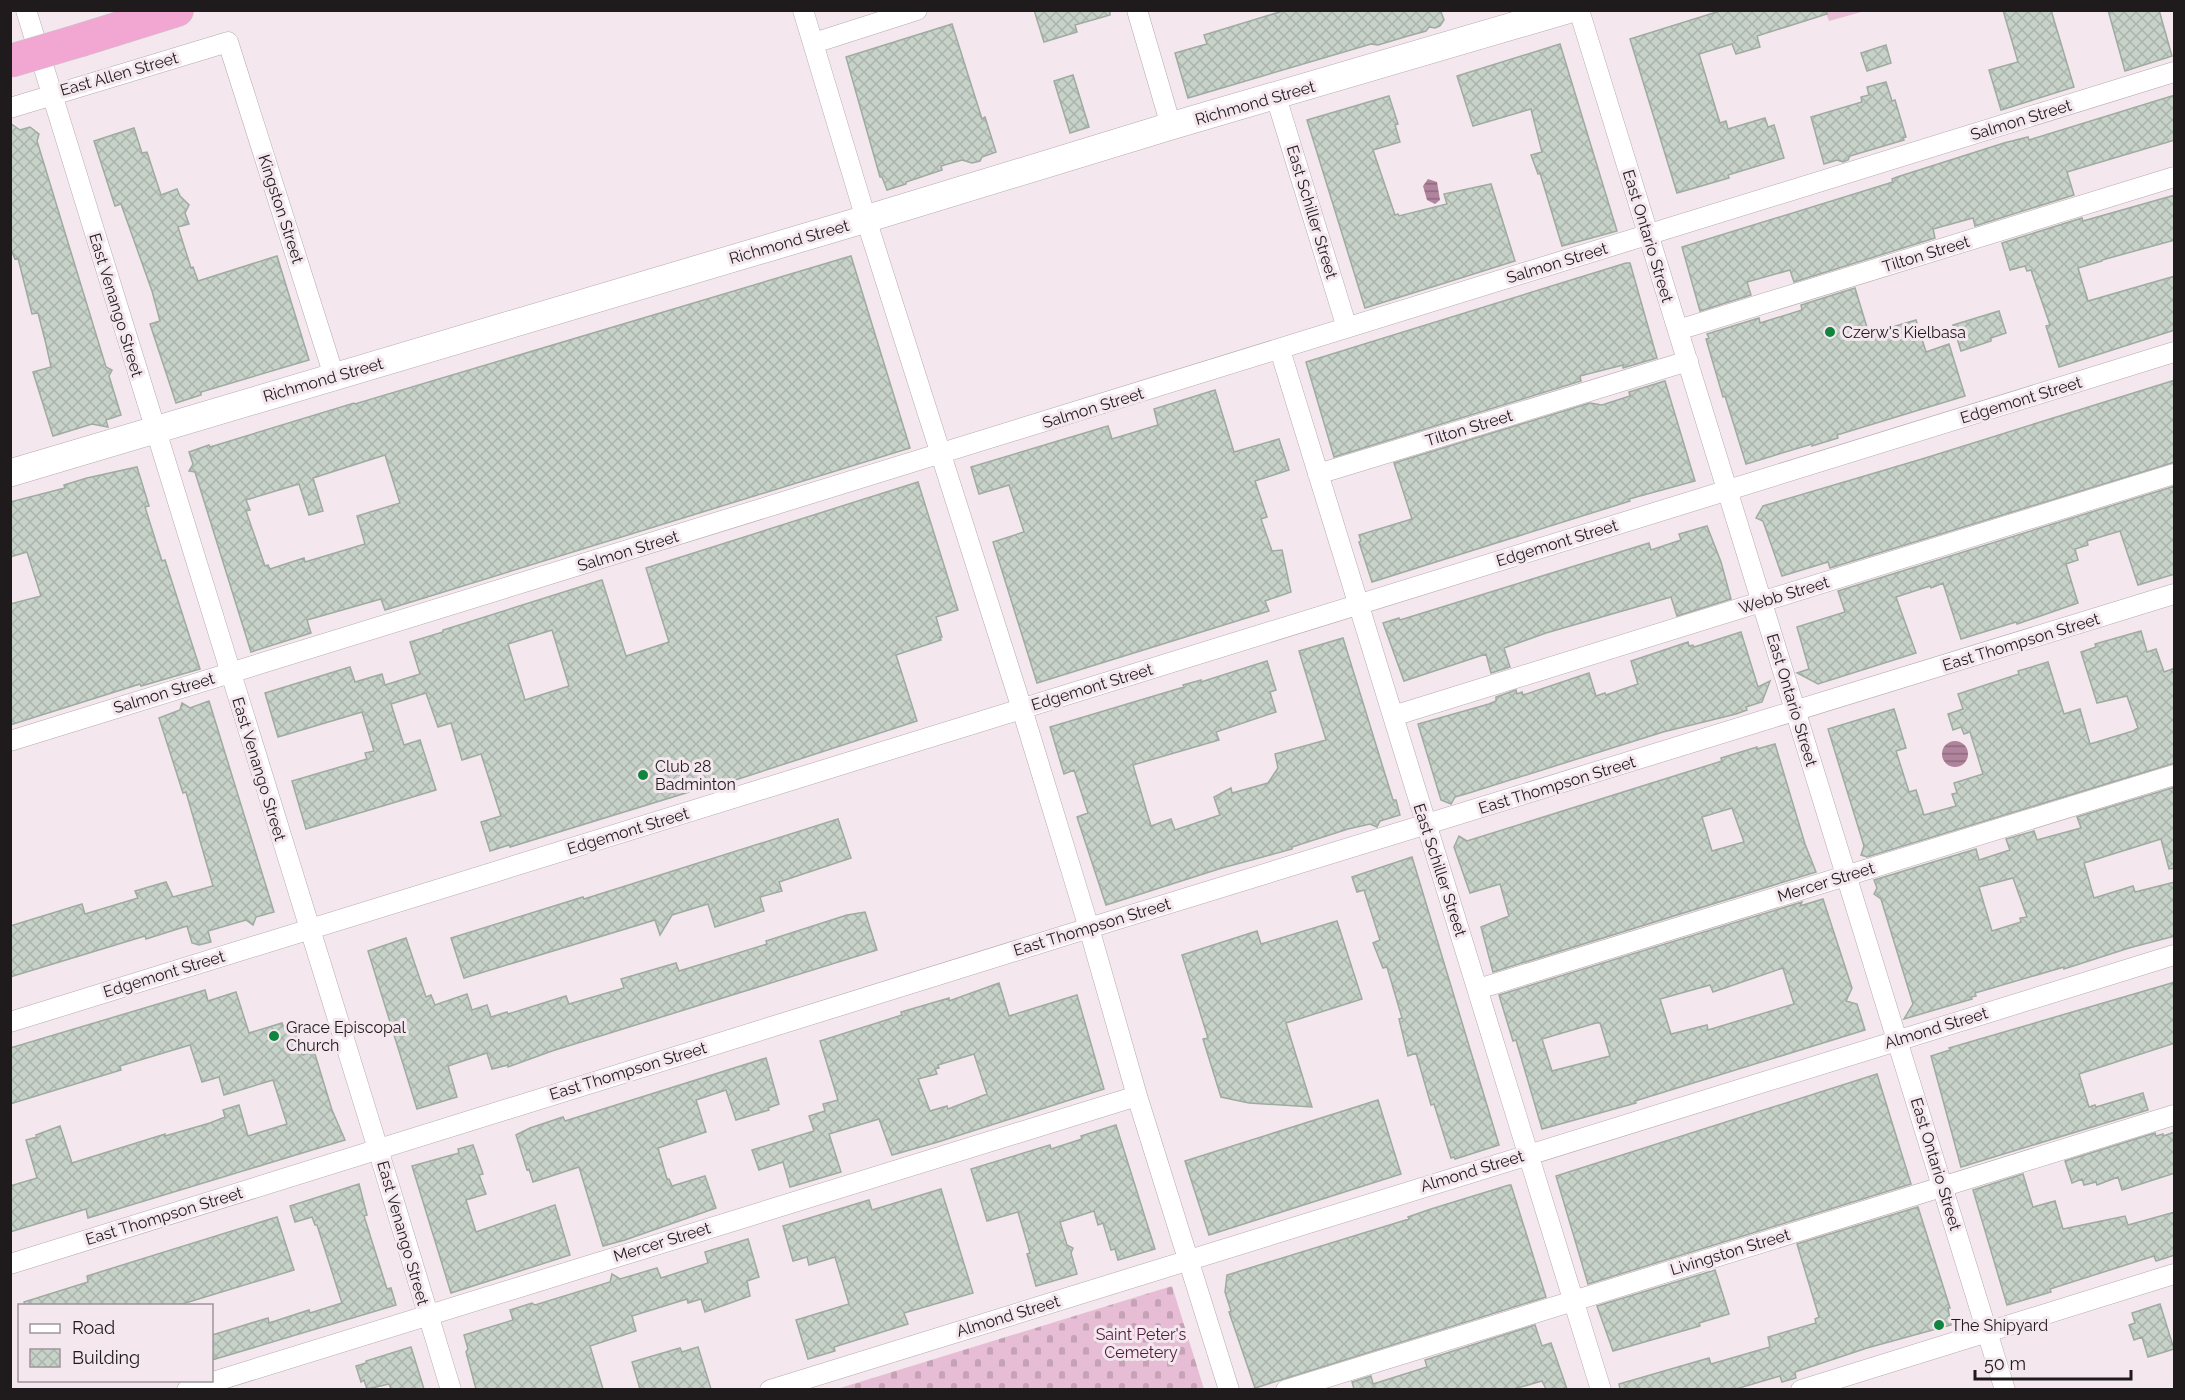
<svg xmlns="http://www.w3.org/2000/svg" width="2185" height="1400" viewBox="0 0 2185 1400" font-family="Raleway,sans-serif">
  <defs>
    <pattern id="cemetery-stones" width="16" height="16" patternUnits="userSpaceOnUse" patternTransform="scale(1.5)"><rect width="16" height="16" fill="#e6bdd4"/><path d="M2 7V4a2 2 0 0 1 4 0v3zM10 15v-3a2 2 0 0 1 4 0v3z" fill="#c5a2b6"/></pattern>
    <pattern id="water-rules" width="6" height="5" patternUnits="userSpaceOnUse" patternTransform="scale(1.5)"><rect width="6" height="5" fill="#af849c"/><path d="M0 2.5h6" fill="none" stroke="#8e6b7f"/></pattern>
    <pattern id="building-cross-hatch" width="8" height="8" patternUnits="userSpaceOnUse" patternTransform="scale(1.5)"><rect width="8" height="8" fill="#c7d2c9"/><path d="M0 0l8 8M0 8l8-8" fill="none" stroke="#aab4ac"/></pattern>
  </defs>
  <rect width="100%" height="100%" fill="#f4e7ee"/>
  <path fill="url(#cemetery-stones)" d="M1172,1286L1204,1389H837Z"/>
  <path fill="#e6bdd4" d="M1825,10L1865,11L1829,21Z"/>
  <path fill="url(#water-rules)" d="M1428,179L1437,182L1440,200L1435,204L1427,200L1423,186Z
    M1942 754a13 13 0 1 1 26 0a13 13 0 1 1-26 0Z"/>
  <path fill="url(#building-cross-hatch)" stroke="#9faaa1" stroke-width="1.5" fill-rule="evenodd" d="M1034,10H1110V15L1075,25L1077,32L1044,42Z
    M1286,10H1443L1441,12L1444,20L1440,26L1435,28L1429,27L1426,31L1408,36L1378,45L1371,44L1188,98L1175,53L1207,44L1204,35Z
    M1723,10H1826L1827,14L1757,36L1760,47L1736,54L1732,44L1699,54L1720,123L1726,121L1728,129L1765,118L1768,127L1774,125L1784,158L1728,175L1729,178L1677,193L1630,39Z
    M2003,10H2051L2074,87L2001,110L1989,70L2018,62Z
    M2108,10H2159L2172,56L2125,71Z
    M952,24L982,119L985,117L996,152L982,157L980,161L972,163L962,160L941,166L942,170L906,182V184L887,190L882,177H880L846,57Z
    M1560,44L1617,231L1562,246L1540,173L1538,174L1531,155L1542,152L1531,109L1473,126L1457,76Z
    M1886,45L1891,63L1867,71L1861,53Z
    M1073,75L1089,127L1070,133L1054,81Z
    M1886,82L1892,101L1895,100L1906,137L1903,138L1904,140L1850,156L1848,160L1843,162L1837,160L1824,164L1811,117L1862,102L1861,97L1869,95L1867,87Z
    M2175,95V140L2067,172L2074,195L1975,226L1973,218L1933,229L1935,238L1794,282L1790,270L1747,282L1751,295L1700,311L1682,247L1893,182L1892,179L1897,177L2004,143L2028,137L2029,140Z
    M1389,96L1398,124L1395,125L1400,142L1373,150L1395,215L1398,214L1399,216L1447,204L1444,194L1491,184L1515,261L1365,308L1307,120Z
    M10,123L20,130L30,127L39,134L37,141L106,367L112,370L109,376L121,415L106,420L108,427L92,424L53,436L33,372L51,367L46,344L38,313L32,314L18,258L15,259L10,247Z
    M134,128L142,153L147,152L161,195L177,189L180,196L189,205L185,213L189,224L178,227L191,268L193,267L198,281L277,256L309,360L201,392V395L176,403L150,324L160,321L152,291L121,204L115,206L94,141Z
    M2175,195V240L2102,260V261L2078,268L2088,301L2175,276V330L2059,367L2046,326L2050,325L2031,270L2027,271L2025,266L2010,270L2002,243L2082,218L2083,221Z
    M851,256L910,448L385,610L381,599L307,620L311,633L251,652L195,472L189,471L193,464L189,452L209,445L210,447L354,403L355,404ZM385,455L400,503L357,516L365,544L305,562L304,558L270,569L268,565L265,566L246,511L250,510L246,500L299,484L309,515L323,511L313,478Z
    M1626,263H1630L1657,358L1623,368V365L1580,376L1581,381L1334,457L1306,362Z
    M1855,288L1869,334L1916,320L1926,352L1949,344L1965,396L1837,435L1838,438L1812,446V444L1746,464L1725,396L1723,397L1706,339L1709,338L1707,334L1759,318L1760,323L1802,310L1801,305Z
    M1999,311L2006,333L1991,338V341L1961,351L1953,325Z
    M2175,380V462L1830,568L1828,562L1782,576L1763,521L1756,518L1763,506L1922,459Z
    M1665,381L1695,481L1629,499L1630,501L1372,582L1359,542L1361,541L1359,535L1412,519L1394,463L1590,403L1602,405L1630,396L1629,392Z
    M1215,390L1234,452L1279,439L1289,470L1255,481L1267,517L1261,519L1272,551L1282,550L1291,592L1265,601L1269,611L1037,683L993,542L1024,532L1009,485L979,494L971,467L1108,426L1112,439L1158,425L1154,409Z
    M137,467L149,506L145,507L162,561L165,560L200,669L141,686L140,684L10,725V604L41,596L27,552L10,557V502L65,488L64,485L87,478Z
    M918,482L958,610L936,617L942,637H940L941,640L896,655L917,721L726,783L725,781L510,847L509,845L490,851L481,822L501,816L481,754L462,760L451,723L438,727L426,693L391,704L404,745L420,740L436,790L306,829L292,781L367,759L365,753L374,751L362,712L278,737L265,693L350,667L355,682L382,674L385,685L420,674L410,642L443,632V630L602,580L626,656L669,642L646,568ZM552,630L569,686L525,700L508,644Z
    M2175,486V574L2138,585L2120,531L2087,541L2088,545L2075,549L2078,560L2066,564L2078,603L2017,624L2016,622L1961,639L1943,583L1931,588L1930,586L1896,597L1916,653L1818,684L1797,673L1809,669L1797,627L1845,612L1838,591Z
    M1707,526L1721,562L1731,599L1677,616L1671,597L1546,633L1504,648L1510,667L1491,673L1486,654L1404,681L1383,623L1399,618L1400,620L1649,543L1651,550L1681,540L1679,534Z
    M2141,631L2147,652L2156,649L2164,672L2175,668V763L1867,857L1861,855L1864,846L1828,729L1894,709L1906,748L1896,751L1909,792L1916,790L1924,815L1956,806L1952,794L1957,793L1954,783L1983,774L1970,732L1964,734L1961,727L1953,730L1948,714L1963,709L1958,694L2019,674L2018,671L2048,662L2064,714L2080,709L2090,744L2133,731L2138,728L2127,696L2097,703L2081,652L2096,647L2095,644Z
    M1741,632L1758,687L1770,681L1762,702L1746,707L1747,710L1736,714L1663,732L1469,793L1455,797L1451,804L1441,800L1418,724L1489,704L1496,701V697L1516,690L1517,694L1522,692L1523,695L1589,673L1596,696L1605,693L1606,695L1638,684L1631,661L1688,642L1689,646L1693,645L1694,647Z
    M1343,638L1393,800H1396L1400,815L1380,821L1377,827L1370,824L1348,829L1292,847V849L1222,868L1106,905L1077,817L1088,813L1074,770L1064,774L1050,727L1184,687L1183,685L1201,680V682L1267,661L1276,690L1270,692L1276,712L1216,732L1219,740L1133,765L1151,826L1171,819L1175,830L1220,815L1214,797L1231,788L1232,793L1268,783L1278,768L1275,754L1326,740L1299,651Z
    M209,701L274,912L256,917L253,925L246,920L208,931L211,942L199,945L192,943L187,926L146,939L145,936L10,977V926L82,904L85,914L138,898L135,891L166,882L173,897L213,886L186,792L183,793L159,718L180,710L182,703L190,708Z
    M1775,744L1805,844L1816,872L1493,972L1481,927L1509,916L1500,884L1470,893L1454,847L1459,836L1467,841L1722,761L1721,758L1757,747V749ZM1732,808L1744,842L1712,851L1702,817Z
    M2175,787V868L2169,869L2161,839L2084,863L2094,898L2133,886L2135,892L2175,882V936L2129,948L2064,969V967L1975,993L1976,996L1971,997L1972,999L1904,1019L1913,1004L1881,899L1874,894L1877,888L1874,880L1976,849L1979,860L2010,850L2006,839L2034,831L2037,840L2081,828L2077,817ZM2013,878L2027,917L2020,918L2021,922L1992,931L1979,887Z
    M838,819L851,858L779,882L782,891L760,897L764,911L715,927L708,904L672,915L660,935L655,920L464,978L451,938L583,897L584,899Z
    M1412,857L1499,1145L1455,1159L1454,1157L1451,1158L1434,1104L1431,1105L1416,1053L1408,1056L1399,1019L1402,1018L1387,967L1383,968L1373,943L1380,940L1364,890L1357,892L1352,877Z
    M1823,899L1852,988L1846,1001L1857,1004L1865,1030L1635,1101L1636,1103L1542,1129L1516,1040L1513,1041L1499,995L1802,902L1800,906ZM1783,968L1794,1004L1708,1030L1707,1025L1671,1034L1660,999L1710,985L1713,992ZM1596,1023H1600L1610,1056L1552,1071L1542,1039Z
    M865,912L877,950L552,1051L508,1067V1065L492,1069L487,1053L448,1066L457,1097L417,1109L368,951L406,938L426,997L431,995L435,1005L467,994L472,1010L487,1005L491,1017L507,1012L508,1014L566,996L569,1004L624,988L621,979L676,963L679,971L767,944L766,941L847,915Z
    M1337,921L1362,999L1286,1023L1312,1107L1249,1103L1221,1097L1203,1039L1208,1038L1182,955L1257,931L1261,944Z
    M2175,982V1043L2079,1074L2089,1107L2095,1105L2096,1107L2143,1093L2148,1110L1961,1167L1931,1056L1950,1050L1949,1048Z
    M999,983L1009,1016L1077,995L1104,1089L938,1142L892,1155L879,1119L829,1134L841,1172L790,1187L783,1162L759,1170L752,1150L814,1131L809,1116L825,1111L823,1104L838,1100L820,1041L902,1015L901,1012L949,998V1001ZM974,1054L987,1094L948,1109L947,1106L930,1111L918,1079L937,1074L935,1069L939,1068L938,1065Z
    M205,990L208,1001L236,992L249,1033L282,1023L283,1026L287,1024L289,1031H295L303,1055L314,1051L332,1110L345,1140L88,1218L86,1209L10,1232V1186L37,1178L26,1140L37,1137L36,1135L60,1126L72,1163L165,1134V1136L210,1123L225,1117L223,1110L239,1105L248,1136L287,1124L273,1080L224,1095L219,1077L202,1082L190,1045L120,1066L121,1070L10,1104V1048Z
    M766,1058L779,1104L768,1108L769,1110L736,1120L726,1090L696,1100L706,1132L658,1148L667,1179H669L672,1186L705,1176L716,1208L625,1240L603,1246L579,1167L533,1182L529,1169L527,1170L516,1135L530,1128L563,1117L565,1121Z
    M1877,1074L1911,1184L1588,1284L1556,1176Z
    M1378,1100L1401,1174L1209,1235L1185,1161Z
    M1116,1125L1155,1249L1118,1260L1115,1249L1111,1250L1103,1223L1098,1225L1094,1211L1060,1222L1067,1245L1073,1248L1071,1253L1077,1274L1036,1286L1027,1254L1030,1253L1018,1212L987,1221L971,1169L1050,1145L1051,1149L1082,1139L1081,1136Z
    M2175,1132V1173L2122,1190L2118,1177L2097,1185L2096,1182L2084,1185L2082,1179L2072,1183L2065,1161L2155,1133L2156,1136L2163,1134V1136Z
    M473,1145L483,1174L479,1175L486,1194L466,1200L476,1232L555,1205L570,1255L451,1293L412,1166L459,1153L458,1149Z
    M2023,1174L2033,1207L2055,1201L2063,1229L2125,1216L2128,1225L2175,1212V1255L2156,1261L2154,1256L2050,1289L2051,1292L2007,1305L1973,1190Z
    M359,1184L367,1215L364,1216L387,1289L391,1288L396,1305L212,1360V1335L268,1318L269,1323L309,1310L310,1313L342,1303L317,1225H315L312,1217L295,1222L290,1206Z
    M1509,1185H1511L1546,1297L1255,1388L1229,1312L1231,1311L1225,1292L1227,1275L1409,1219L1408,1217L1431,1209Z
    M941,1189L973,1293L904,1313L908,1324L834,1347L835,1351L808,1359L796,1320L849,1304L835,1257L809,1265L807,1257L793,1261L783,1226L869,1200L872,1210Z
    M1918,1207L1950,1308H1948L1951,1325L1867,1348L1795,1372L1796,1378L1782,1382L1780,1376L1736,1389H1620L1619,1384L1709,1358L1711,1364L1770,1347L1768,1337L1816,1323L1815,1319L1819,1317L1797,1244Z
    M277,1217L294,1270L179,1305H25L24,1302L88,1282L87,1276Z
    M748,1239L759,1277L747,1281L750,1296L705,1312L701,1299L688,1303L687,1299L632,1316L636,1331L590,1346L603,1389H476L466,1352L468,1349L464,1335L513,1320L510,1310L532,1303L535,1305L610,1282L612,1274L620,1279L657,1268L661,1278L708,1263L705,1252Z
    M1715,1270L1729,1314L1699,1323L1700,1326L1613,1351L1597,1306Z
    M2160,1304L2174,1349L2148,1357L2142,1337L2134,1340L2129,1325L2135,1323L2132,1313Z
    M1535,1325L1542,1346L1551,1343L1567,1389H1546L1542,1381L1514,1389H1354L1352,1382L1371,1376L1373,1384L1427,1367L1425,1360Z
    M411,1347L424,1389H391L389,1384L367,1389L364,1380L361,1382L356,1366L366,1363V1361Z
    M698,1347L711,1389H640L632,1362L680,1348L682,1352Z"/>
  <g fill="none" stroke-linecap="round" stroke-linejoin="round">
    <g stroke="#b5a9af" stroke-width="21">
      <path id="street" d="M26,10L378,1149L451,1390
        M803,10L866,219L1022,709L1089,928L1137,1096L1229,1390
        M1137,10L1171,126
        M1579,10L2005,1390
        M814,43L917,10
        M1276,97L1347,328
        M10,108L228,42L334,376
        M1678,330L2174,177
        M1280,350L1601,1390
        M1318,474L1688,361
        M1393,716L2174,474
        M10,741L2174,72
        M1478,989L2174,775
        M10,1022L2174,352
        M10,1264L1089,928L2174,594
        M187,1390L1137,1096
        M770,1390L2174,955
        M1286,1390L2174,1115
        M1801,1390L2174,1274"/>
    </g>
    <g stroke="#b5a9af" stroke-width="28">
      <path id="secondary" d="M10,473L866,219L1171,126L1567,10"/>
    </g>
    <g stroke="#c9c8c9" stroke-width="34">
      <path id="highway" d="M81,40L177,10"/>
    </g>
    <use href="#street" stroke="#fff" stroke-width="20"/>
    <use href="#secondary" stroke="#fff" stroke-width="27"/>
    <use href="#highway" stroke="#f1a7d2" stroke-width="33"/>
    <g stroke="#c9c8c9" stroke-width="34" stroke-linecap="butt">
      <path id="highway-bridge" d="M10,61L81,40"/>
    </g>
    <use href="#highway-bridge" stroke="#f1a7d2" stroke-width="33"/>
  </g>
  <g fill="#0f853d" stroke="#f4e7ee" stroke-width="2">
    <circle cx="1830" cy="332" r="6"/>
    <circle cx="643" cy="775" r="6"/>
    <circle cx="274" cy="1036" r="6"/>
    <circle cx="1939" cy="1325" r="6"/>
  </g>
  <g text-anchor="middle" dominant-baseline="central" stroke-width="6" stroke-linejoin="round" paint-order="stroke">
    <g font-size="16" fill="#1f1b1d" stroke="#f4e7ee">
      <text transform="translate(119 74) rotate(-16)">East Allen Street</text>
      <text transform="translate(1255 103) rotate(-16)">Richmond Street</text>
      <text transform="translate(2021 120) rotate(-17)">Salmon Street</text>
      <text transform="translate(281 209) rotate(72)">Kingston Street</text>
      <text transform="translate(1312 212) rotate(73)">East Schiller Street</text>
      <text transform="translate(1648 236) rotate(73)">East Ontario Street</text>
      <text transform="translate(789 242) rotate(-16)">Richmond Street</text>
      <text transform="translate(1926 254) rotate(-17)">Tilton Street</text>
      <text transform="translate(1557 263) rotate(-17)">Salmon Street</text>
      <text transform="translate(116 305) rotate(73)">East Venango Street</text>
      <text transform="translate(323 380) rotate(-16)">Richmond Street</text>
      <text transform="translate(2021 400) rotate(-17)">Edgemont Street</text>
      <text transform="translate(1093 408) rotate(-17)">Salmon Street</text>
      <text transform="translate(1469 428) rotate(-17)">Tilton Street</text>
      <text transform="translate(1557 543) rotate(-17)">Edgemont Street</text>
      <text transform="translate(628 551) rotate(-17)">Salmon Street</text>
      <text transform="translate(1784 595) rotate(-17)">Webb Street</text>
      <text transform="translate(2021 642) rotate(-17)">East Thompson Street</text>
      <text transform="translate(1092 687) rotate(-17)">Edgemont Street</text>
      <text transform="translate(164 693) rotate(-17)">Salmon Street</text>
      <text transform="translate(1792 700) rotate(73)">East Ontario Street</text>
      <text transform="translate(259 769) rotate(73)">East Venango Street</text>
      <text transform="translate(1557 785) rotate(-17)">East Thompson Street</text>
      <text transform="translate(628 831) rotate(-17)">Edgemont Street</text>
      <text transform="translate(1440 870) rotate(72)">East Schiller Street</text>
      <text transform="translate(1826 882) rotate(-17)">Mercer Street</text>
      <text transform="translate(1092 927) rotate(-17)">East Thompson Street</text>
      <text transform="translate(164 974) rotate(-17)">Edgemont Street</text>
      <text transform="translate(1936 1028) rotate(-17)">Almond Street</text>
      <text transform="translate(628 1071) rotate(-17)">East Thompson Street</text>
      <text transform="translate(1936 1164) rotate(73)">East Ontario Street</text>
      <text transform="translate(1472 1171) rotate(-17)">Almond Street</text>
      <text transform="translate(164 1216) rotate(-17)">East Thompson Street</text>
      <text transform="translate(403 1233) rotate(74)">East Venango Street</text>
      <text transform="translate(662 1242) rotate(-17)">Mercer Street</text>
      <text transform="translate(1730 1252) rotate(-17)">Livingston Street</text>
      <text transform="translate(1008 1316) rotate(-17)">Almond Street</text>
    </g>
    <g font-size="16" fill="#1f1b1d" stroke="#f4e7ee" text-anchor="start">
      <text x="1842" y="332">Czerw's Kielbasa</text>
      <text x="655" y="766">Club 28<tspan x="655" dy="18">Badminton</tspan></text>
      <text x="286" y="1027">Grace Episcopal<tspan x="286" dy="18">Church</tspan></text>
      <text x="1951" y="1325">The Shipyard</text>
    </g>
    <g font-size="16" fill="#4f1a3c" stroke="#f4e7ee">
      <text x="1141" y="1334">Saint Peter's<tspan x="1141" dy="18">Cemetery</tspan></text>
    </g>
  </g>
  <rect width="2185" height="1400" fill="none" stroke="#1f1b1d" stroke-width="24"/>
  <rect x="18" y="1304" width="195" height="78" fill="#f4e7ee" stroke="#9f959a" stroke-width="1.5"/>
  <rect x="30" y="1324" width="30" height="9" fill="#ffffff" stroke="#9f959a" stroke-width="1.5"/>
  <text x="72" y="1334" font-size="18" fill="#1f1b1d">Road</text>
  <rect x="30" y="1349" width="30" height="18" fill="url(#building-cross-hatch)" stroke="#9f959a" stroke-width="1.5"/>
  <text x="72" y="1364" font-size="18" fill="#1f1b1d">Building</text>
  <path d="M1975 1370v9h156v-9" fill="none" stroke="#1f1b1d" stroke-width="3"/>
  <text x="1984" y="1370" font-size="18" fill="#1f1b1d" stroke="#f4e7ee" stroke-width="4.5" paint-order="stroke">50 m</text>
</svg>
